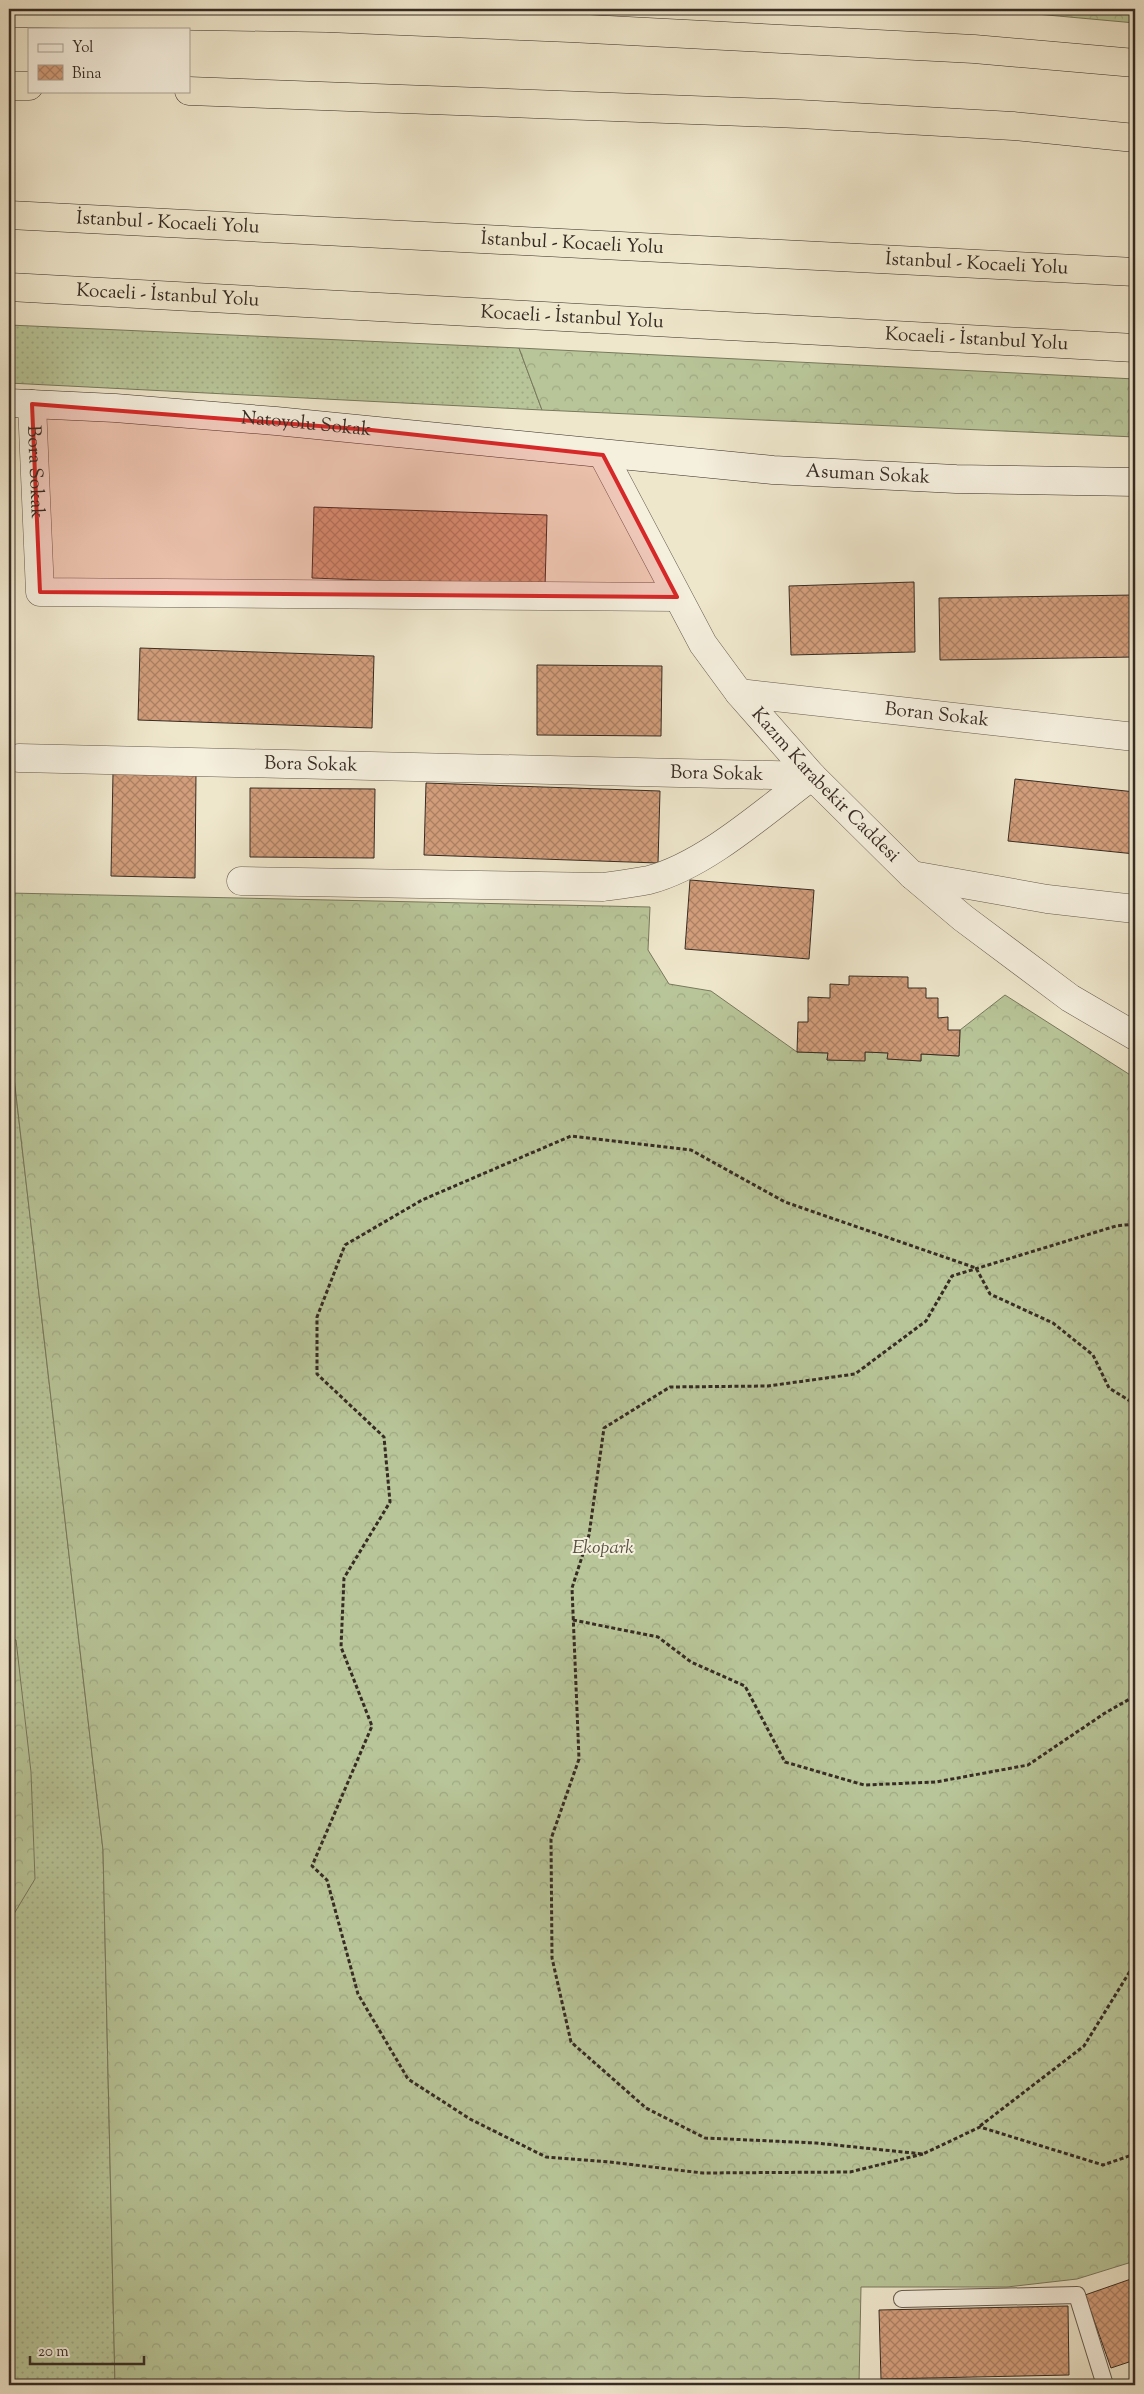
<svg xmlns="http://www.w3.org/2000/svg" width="1144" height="2394" viewBox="0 0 1144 2394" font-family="'Sorts Mill Goudy',serif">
  <defs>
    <pattern id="grass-dots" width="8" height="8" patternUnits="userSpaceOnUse" patternTransform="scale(1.25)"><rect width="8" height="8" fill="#b8c598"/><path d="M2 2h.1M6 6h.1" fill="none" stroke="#9fa983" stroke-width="1.8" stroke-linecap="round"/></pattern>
    <pattern id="forest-crowns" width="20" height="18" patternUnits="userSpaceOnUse" patternTransform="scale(1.25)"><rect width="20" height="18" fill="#b8c598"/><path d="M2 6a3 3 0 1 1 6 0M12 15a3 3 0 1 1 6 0" fill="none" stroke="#9fa983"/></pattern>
    <pattern id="building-cross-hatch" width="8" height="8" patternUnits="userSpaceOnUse" patternTransform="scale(1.25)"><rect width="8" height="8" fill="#d39e7b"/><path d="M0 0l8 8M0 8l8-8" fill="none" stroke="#ac8165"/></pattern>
  </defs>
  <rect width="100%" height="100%" fill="#efe7cc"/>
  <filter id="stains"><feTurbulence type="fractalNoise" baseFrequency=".004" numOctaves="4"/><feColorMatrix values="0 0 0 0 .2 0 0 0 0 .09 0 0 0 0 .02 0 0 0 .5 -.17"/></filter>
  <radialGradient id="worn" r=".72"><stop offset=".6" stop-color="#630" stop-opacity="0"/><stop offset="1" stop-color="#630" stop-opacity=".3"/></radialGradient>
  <path fill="url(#grass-dots)" stroke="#78785e" d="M9,325L519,348L542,410L9,383Z
    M9,1034L103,1850L115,2385H9Z"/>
  <path fill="url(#forest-crowns)" stroke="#78785e" d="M975,9H1135V23L981,9Z
    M519,348L1135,379V437L542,410Z
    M9,893L650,907L648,950L669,984L711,991L797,1052L828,1053L827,1060H865V1052L888,1053V1059L921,1061V1054L959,1056L960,1030L1005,995L1135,1078V2261L1077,2279L1007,2287H861L859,2384L115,2385L103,1850L9,1034Z
    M9,1638L16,1640L31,1772L35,1879L9,1922Z"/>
  <path fill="url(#building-cross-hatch)" stroke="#372c25" d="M314,507L547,515L545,587L312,578Z
    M914,582L915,652L791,655L789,586Z
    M1135,595V657L940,660L939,598Z
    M140,648L374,656L372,728L138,720Z
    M537,665L662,666L661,736L537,735Z
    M113,772L196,773L195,878L111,876Z
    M1015,779L1135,792V854L1008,841Z
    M426,783L660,791L658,863L424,855Z
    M250,788L375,789L374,858L250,857Z
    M690,880L814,890L809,959L685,949Z
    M849,976L908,977V988H926V998H938V1018L948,1017V1030H960L959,1056L921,1054V1061L887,1059L888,1053L865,1052V1061L827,1060L828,1053L797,1052L798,1022H808V997L830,998V984L849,985Z
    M1131,2279L1135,2291V2360L1111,2368L1085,2295Z
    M1068,2306L1069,2375L881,2379L879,2310Z"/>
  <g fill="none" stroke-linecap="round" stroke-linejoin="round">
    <g stroke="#655b4f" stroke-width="18">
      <path id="service" d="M902,2299L1077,2295L1105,2385"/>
    </g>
    <g stroke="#655b4f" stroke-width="29">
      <g id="minor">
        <path id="s1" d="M32,404L40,592L677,597"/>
        <path id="s2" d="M739,693L1135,737"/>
        <path id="s3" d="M19,758L812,776"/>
        <path d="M912,875L1047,899L1135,909"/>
        <path d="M241,881L603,887C618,885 634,883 649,880C706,865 765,811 812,776"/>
      </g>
    </g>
    <g stroke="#655b4f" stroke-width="29">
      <g id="tertiary">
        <path id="s4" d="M603,455L703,644L739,693L812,776L912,875L963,918L1070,998L1135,1036"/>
      </g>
    </g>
    <g stroke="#372c25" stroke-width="29">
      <g id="secondary">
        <path id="s5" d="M9,403L115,408L276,421L773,470L956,479L1135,482"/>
      </g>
    </g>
    <g stroke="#372c25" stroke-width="29">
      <g id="trunk">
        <path id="s6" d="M9,215L1135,272"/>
        <path id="s7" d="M9,287L1135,348"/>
      </g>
    </g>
    <g stroke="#372c25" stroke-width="29">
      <path id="motorway" d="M9,13L327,18L570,28L974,49L1135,63
        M9,86H29
        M189,91L799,114L1013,126L1135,138"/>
    </g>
    <path stroke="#372c25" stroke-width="3" stroke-dasharray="4 2.5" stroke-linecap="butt" d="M1135,1224L1116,1226L952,1276L926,1321L855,1374L768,1386L670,1387L604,1428L589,1535L572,1588L579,1759L551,1839L552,1958L571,2042L646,2108L705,2138L816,2143L923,2154L980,2127L1103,2165L1135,2154
      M573,1620L658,1637L691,1662L745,1686L785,1762L864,1785L936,1782L1028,1765L1105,1713L1135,1696
      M980,2126L1084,2046L1135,1963
      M923,2154L850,2172L703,2173L609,2162L546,2157L470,2119L408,2079L358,1994L327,1880L312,1866L372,1726L341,1647L344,1578L390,1502L384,1437L317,1374V1317L345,1245L422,1200L571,1136L691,1150L785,1202L976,1268L990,1294L1053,1323L1093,1355L1109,1388L1135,1404"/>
    <use href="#service" stroke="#f5efde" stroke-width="16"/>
    <use href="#minor" stroke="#f5efde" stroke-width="28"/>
    <use href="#tertiary" stroke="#f5efde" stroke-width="28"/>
    <use href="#secondary" stroke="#f5efde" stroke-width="28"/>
    <use href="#trunk" stroke="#efe7cc" stroke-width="28"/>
    <use href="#motorway" stroke="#efe7cc" stroke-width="28"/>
  </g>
  <path fill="#d62828" fill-opacity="0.2" stroke="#d62828" stroke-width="4" stroke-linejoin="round" d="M32,404L371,430L603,455L677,597L40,592Z"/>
  <g text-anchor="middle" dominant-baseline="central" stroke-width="4" stroke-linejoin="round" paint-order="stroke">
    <g font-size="19" fill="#372c25" stroke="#f5efde">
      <text stroke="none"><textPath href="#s6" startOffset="159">İstanbul - Kocaeli Yolu</textPath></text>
      <text stroke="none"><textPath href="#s6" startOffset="564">İstanbul - Kocaeli Yolu</textPath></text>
      <text stroke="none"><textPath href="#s6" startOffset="969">İstanbul - Kocaeli Yolu</textPath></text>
      <text stroke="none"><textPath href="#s7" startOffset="159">Kocaeli - İstanbul Yolu</textPath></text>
      <text stroke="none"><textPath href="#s7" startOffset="564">Kocaeli - İstanbul Yolu</textPath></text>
      <text stroke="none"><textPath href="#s7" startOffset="969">Kocaeli - İstanbul Yolu</textPath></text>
      <text stroke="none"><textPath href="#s5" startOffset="298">Natoyolu Sokak</textPath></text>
      <text stroke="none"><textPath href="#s1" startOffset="68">Bora Sokak</textPath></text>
      <text stroke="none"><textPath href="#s5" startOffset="862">Asuman Sokak</textPath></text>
      <text stroke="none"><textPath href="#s2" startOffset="199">Boran Sokak</textPath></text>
      <text stroke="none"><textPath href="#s3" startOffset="292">Bora Sokak</textPath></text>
      <text stroke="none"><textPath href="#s3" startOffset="698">Bora Sokak</textPath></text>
      <text stroke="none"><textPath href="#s4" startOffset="401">Kazım Karabekir Caddesi</textPath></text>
    </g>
    <g font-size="19" font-style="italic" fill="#575242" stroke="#f5efde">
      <text x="603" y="1548">Ekopark</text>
    </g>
  </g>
  <rect width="1144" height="2394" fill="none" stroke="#efe7cc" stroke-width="30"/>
  <rect x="10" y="10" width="1124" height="2374" fill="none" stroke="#372c25" stroke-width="2.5"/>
  <rect x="15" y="15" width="1114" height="2364" fill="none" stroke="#372c25"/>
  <rect x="28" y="28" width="162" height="65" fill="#f5efde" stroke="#a9a194"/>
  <rect x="38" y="44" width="25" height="8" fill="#f5efde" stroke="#a9a194"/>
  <text x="72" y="52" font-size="15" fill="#372c25">Yol</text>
  <rect x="38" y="65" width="25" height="15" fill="url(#building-cross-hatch)" stroke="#a9a194"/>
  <text x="72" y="78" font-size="15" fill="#372c25">Bina</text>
  <path d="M30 2356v8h114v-8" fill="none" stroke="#372c25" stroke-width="2.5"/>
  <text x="38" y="2356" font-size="15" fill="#372c25" stroke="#f5efde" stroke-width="4" paint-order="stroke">20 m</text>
  <rect width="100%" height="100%" filter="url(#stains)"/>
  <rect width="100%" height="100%" fill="url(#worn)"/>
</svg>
